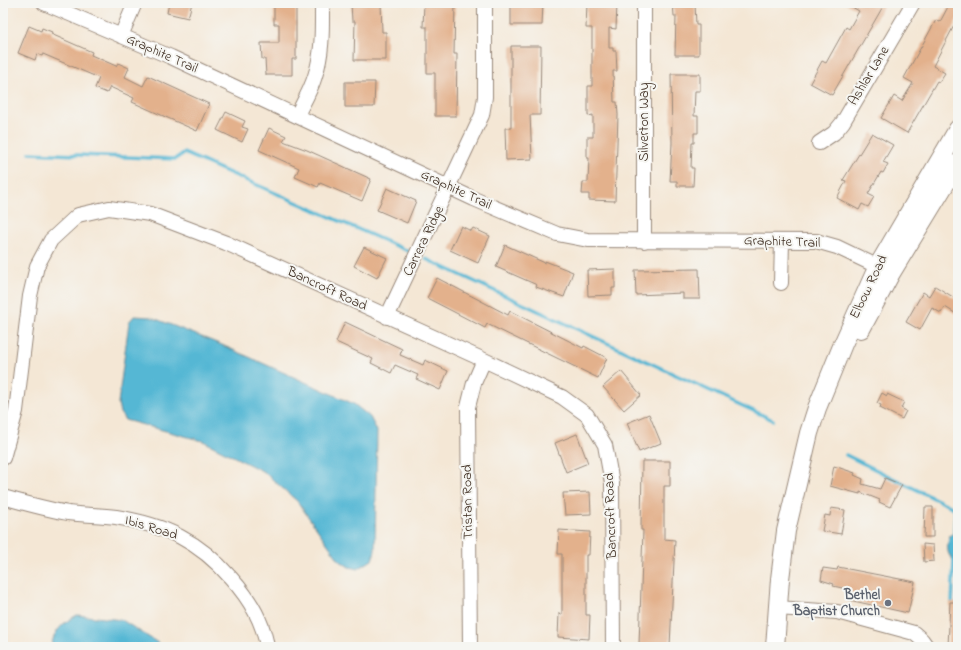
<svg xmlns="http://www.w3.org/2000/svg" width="961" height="650" viewBox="0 0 961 650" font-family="'Indie Flower',sans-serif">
  <rect width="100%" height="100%" fill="#f6f6f2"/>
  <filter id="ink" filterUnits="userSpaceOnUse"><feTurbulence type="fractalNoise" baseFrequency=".025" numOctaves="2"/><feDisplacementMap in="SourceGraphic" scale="8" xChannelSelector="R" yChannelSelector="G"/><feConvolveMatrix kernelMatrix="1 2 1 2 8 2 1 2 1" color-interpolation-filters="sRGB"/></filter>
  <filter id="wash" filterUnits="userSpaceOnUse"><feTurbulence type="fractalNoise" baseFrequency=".012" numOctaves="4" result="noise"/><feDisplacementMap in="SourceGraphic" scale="16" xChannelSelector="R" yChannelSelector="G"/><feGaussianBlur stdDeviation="0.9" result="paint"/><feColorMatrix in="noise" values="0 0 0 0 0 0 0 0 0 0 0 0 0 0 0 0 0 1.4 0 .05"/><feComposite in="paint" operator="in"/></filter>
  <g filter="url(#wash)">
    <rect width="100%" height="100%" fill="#f4e7d5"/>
    <path fill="#55b7d4" stroke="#487079" d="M134,316L151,317L222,345L354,404L370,417L377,431L375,551L372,560L358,569L349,567L339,560L297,501L264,472L203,441L125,420L120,413L118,403L129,322Z
      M958,532V563C946,557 946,547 950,535Z
      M77,615L122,620L158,643L160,647H51C54,630 63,623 77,615Z"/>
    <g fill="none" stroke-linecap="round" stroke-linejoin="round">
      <path stroke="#55b7d4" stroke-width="3.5" d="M30,153L175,159L184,153L408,251
        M426,259L773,420
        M846,455L958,510
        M954,538L955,509
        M952,606L954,558"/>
    </g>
    <g id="blocks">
      <path fill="#e3b18c" d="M169,3H192L188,18L167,13Z
        M274,3H296V59H292V75H266L265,59H262L261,43H279V24H274Z
        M351,3H381L382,32H386V60H354L355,21H352Z
        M424,3H455L454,54H457L456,116H435V73H427V27H423Z
        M511,3H543L542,25H511Z
        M587,3H617L616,29L609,28V48H613V51H616L617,71H613L614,102H617L618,115L615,201L589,200V194H582L583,182H588L589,158H587V137H593V115L588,116V86H592V28H586Z
        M673,3H695L696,25H699V55H675L676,16H674Z
        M845,3H885L832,95L810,83L822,61L826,63L846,27L849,29L859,11Z
        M950,3H958V18L933,66L945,73L939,82L937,81L907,133L881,118L894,96L902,101L913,83L904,78L936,20L940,22Z
        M29,26L41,31L42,28L52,32L51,34L92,52L91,55L116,66L118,63L129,68L125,77L143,86L148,76L209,104L197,131L132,102L134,98L110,87L107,93L95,88L99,78L43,54L42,56L37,54L35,60L18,53Z
        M511,46H541L540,115H530L532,159L506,160L505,128H511Z
        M671,74H700V91H695L694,116H698V133H694V143H692L691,168H694L693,186H677V181H670L672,143Z
        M345,82H375L374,107H345Z
        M226,112L245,121L242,127L248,129L242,142L217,130Z
        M269,128L286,136L283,141L307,150L371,179L362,201L320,183L318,187L295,177L299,168L259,150Z
        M872,133L893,145L883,162L888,164L883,173L881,172L868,194L874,197L868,207L862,204L859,210L837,198L846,181L843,180Z
        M387,188L416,201L407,223L377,210Z
        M461,226L471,231L473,228L490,236L478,263L450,250Z
        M505,245L545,263V261L573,272L564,297L536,287L537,285L496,267Z
        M364,247L387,258L377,278L354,266Z
        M615,269V288H612V295L588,296L587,270Z
        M699,269L700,299H683V293L636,295L635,270Z
        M437,278L508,315L510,311L583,348L584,346L607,358L598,378L487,324L485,328L427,298Z
        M935,286L958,300V315L945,307L941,313L932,308L920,330L906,322L923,292L929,296Z
        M345,322L402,349L400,355L423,365L425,360L448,371L440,390L416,379L418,375L395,365L391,373L371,363L373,359L336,342Z
        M621,371L641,395L624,410L603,387Z
        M882,393L887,396V394L904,402L901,408L906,411L902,419L880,408L881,405L877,403Z
        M649,414L661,443L639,452L627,423Z
        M577,434L588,463L566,472L555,443Z
        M642,461H670V486H664V539L675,540L670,646L639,645L643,530H641Z
        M834,466L855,473L854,475L863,479L862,484L880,489L885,478L902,485L890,507L879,502L880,500L860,492V494L856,493L830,486Z
        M590,492L591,514L565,515L563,493Z
        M925,507H933V537H924Z
        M831,508L845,510L841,534L822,531L825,515L830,516Z
        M559,530L590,532L589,555H586V615H590L589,639L558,637L559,613L562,614V554H558Z
        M923,544L933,545L934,561L924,562Z
        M838,567L915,582L908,613L849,600L852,590L833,586L834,584L821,580L823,568L837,570Z
        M950,602H958V647H948Z"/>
    </g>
  </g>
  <g filter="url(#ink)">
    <use href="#blocks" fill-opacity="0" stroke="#98887a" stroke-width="1"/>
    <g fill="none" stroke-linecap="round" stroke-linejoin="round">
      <g stroke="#98887a" stroke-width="16">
        <path id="minor" d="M44,3L171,57L474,199L557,234L588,240L816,241L837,247L887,271
          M121,36L135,3
          M297,115C303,103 311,90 315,76C323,52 322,28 322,3
          M819,143L834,133L843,122L913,3
          M644,241V3
          M781,283L782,241
          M387,317L482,115L485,97V3
          M3,458L16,411L30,296L37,266L51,240L78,215L109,208L150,214L226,243L484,360L562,397L587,415L605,445L612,483L613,647
          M3,497C24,503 46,509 68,513C84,515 100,515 116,517C165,525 199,541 231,578C249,598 263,620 267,647
          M777,608L837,612L914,633L922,640L927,647
          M470,647L468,407L474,383L484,360"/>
      </g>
      <g stroke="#98887a" stroke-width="20">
        <path id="major" d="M861,329L891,273L958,163
          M775,647L780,579L786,531L809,433L817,408L843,344L878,266L958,129"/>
      </g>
      <use href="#minor" stroke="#fff" stroke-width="14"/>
      <use href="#major" stroke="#fff" stroke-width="18"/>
    </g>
  </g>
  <circle fill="#6b7280" stroke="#f6f6f2" stroke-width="1.5" cx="888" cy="603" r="4"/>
  <g text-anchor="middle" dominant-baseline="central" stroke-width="4" stroke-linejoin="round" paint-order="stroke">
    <g font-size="14" fill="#3b2a1e" stroke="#f6f6f2">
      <text transform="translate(162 54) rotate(24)">Graphite Trail</text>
      <text transform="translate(869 76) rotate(-59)">Ashlar Lane</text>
      <text transform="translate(644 122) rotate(-90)">Silverton Way</text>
      <text transform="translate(456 190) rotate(25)">Graphite Trail</text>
      <text transform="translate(424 241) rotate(-64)">Carrera Ridge</text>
      <text transform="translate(782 242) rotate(2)">Graphite Trail</text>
      <text transform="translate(869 287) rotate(-64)">Elbow Road</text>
      <text transform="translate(327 289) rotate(25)">Bancroft Road</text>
      <text transform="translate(468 502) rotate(-91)">Tristan Road</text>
      <text transform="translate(611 516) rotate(-92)">Bancroft Road</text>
      <text transform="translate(151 528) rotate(17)">Ibis Road</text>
    </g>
    <g font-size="14" font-weight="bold" fill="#5b616d" stroke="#f6f6f2" text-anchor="end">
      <text x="880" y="595">Bethel<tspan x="880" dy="16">Baptist Church</tspan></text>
    </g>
  </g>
  <rect width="961" height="650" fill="none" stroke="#f6f6f2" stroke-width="16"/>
</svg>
